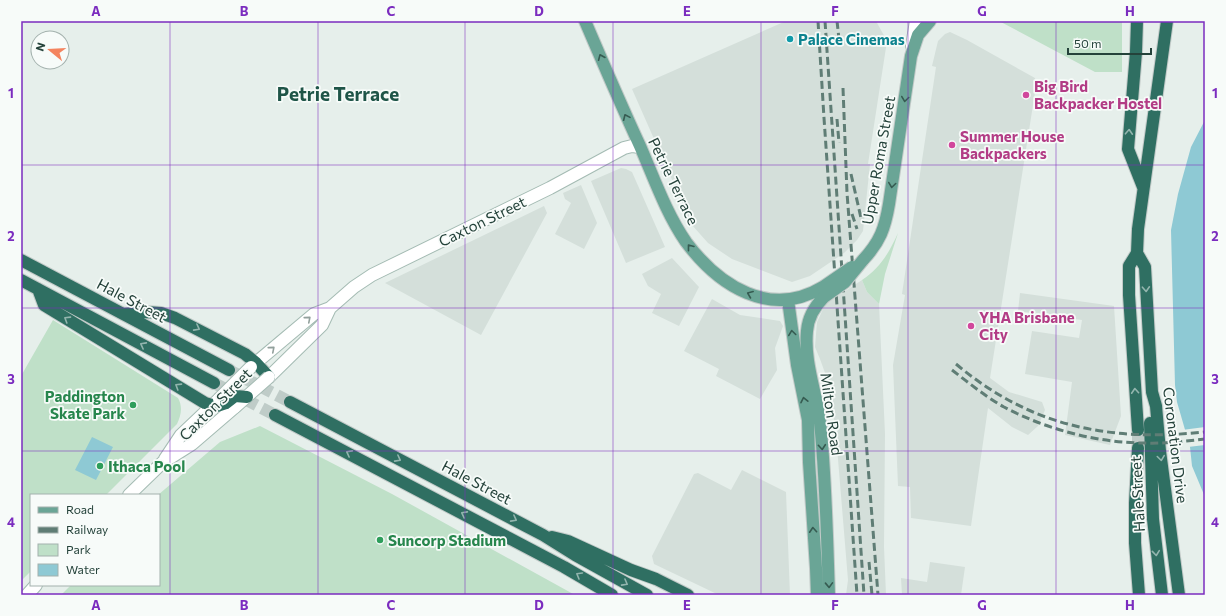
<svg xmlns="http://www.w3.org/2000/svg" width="1226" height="616" viewBox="0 0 1226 616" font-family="Commissioner,sans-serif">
  <rect width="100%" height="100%" fill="#e6efeb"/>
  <path fill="#d4dfda" d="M786,21H876L887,41L868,164H870L863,231L857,240L844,253L810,276L792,282L732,259L708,243L692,225L632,89Z
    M950,32L967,40L1035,78L1036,86L990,378L1009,392L1042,402L1045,410L1038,426L1028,435L1012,427L988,408L971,526L911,518L910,487L898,486L893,365L905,295L902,294L936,67L932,66L938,41L945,34Z
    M621,168L626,169L632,172L665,247L626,263L591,181Z
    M581,185L597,223L584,249L555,234L571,203L565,199L563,193Z
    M544,206L547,213L481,335L385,283Z
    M672,258L699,287L679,326L652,313L661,294L648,286L642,274Z
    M862,280L867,292L879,304L885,434L884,547L886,595H846L848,580L836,435L829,384L820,359L815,347L817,322L824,307L830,301Z
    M1020,293L1114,306L1121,416L1110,445L1065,435L1072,382L1025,374L1032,331L1079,338L1082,320L1018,311Z
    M712,299L740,315L780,321L783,326L775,348L777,370L760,399L716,376L719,369L684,351Z
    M742,470L786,492L790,595H719L654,564L652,556L694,474L698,473L731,490Z
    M930,562L965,567L961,595H902L901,578L927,582Z"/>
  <path fill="#bfe0c8" d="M999,21H1122V72H1095Z
    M898,233L885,274L879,304L867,292L862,280C880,268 889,253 898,233Z
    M53,320L178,398C183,407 181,415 177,424L106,495H31V571L21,581V376Z
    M260,426L392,494L575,595H61L71,585H159V495H158L220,442Z"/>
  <path fill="#8ec9d4" d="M1205,120V497L1192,466L1190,447L1177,402L1175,385L1171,230L1178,194L1191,147Z
    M92,437L113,447L96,480L75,470Z"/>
  <path fill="#e6efeb" d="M1205,427V445L1188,447L1182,430Z"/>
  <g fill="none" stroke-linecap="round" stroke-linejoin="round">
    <path stroke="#bfccc8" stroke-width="12" stroke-dasharray="12 6" stroke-linecap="butt" d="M229,370L290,402
      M214,383L275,415
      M1138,430V448"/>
    <g stroke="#a4bbb3" stroke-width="14">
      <path id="secondary" d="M912,46L916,21
        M251,367L314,314L330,308
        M269,377L322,325L330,308L354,287L372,275L550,188L624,148L632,146L640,147
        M165,459L181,435L219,399
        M129,495L162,463L192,444L235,407
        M27,595L36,585"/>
    </g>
    <g stroke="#c2cac8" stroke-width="14">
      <path id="primary" d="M585,21C603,63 621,105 640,146C654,178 666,213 686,242C719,286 770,319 823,287
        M863,260C880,242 885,228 889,204L911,56L918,35L930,21
        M824,297C815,306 808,318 807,331C804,362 816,391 820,422C826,479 827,537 829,595
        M788,300L797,365L808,420L809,462L816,568L817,595"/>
    </g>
    <g stroke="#c2cac8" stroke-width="14">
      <path id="highway" d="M1137,21L1136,52L1128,149L1143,187
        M1137,253L1145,267L1152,392L1156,406L1160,451L1179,595
        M21,260L229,370
        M21,280L214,383
        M38,289L44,305L205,403L217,406L226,403
        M124,314L146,312L161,313L175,318L245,354L256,363L269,377
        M290,402L543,535L575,555L647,595
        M275,415L564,567L612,595
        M1150,423L1153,519L1162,595
        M1138,430L1129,295V266L1137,253L1138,229L1167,21
        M1138,448L1135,503V543L1139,595
        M552,537L568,541L631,570L656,579L688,595"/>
    </g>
    <use href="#secondary" stroke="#fff" stroke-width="12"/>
    <use href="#primary" stroke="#6aa596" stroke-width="12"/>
    <use href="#highway" stroke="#2f6f62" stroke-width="12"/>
    <path stroke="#5f7d75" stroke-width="3" stroke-dasharray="8 4" stroke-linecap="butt" d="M818,21L824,118L857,595
      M825,21L864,595
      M837,21L839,39
      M843,88L847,193L878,595
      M837,119L839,143
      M851,174L861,218
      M852,214L857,229
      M956,364C1031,427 1110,442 1205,432
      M952,370C969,383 986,397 1004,407C1045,429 1098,443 1144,443C1165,444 1185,441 1205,439
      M869,562L872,595"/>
    <g stroke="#a4bbb3" stroke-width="14" stroke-linecap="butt">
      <path id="secondary-bridge" d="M219,399L251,367
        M235,407L269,377"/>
    </g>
    <g stroke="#c2cac8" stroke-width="14" stroke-linecap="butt">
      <path id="primary-bridge" d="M823,287L852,267
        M824,297L845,282L863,260"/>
    </g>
    <g stroke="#c2cac8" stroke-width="14" stroke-linecap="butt">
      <path id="highway-bridge" d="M226,403L235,396L247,397"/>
    </g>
    <use href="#secondary-bridge" stroke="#fff" stroke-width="12"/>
    <use href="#primary-bridge" stroke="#6aa596" stroke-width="12"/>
    <use href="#highway-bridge" stroke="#2f6f62" stroke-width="12"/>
  </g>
  <defs><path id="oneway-chevron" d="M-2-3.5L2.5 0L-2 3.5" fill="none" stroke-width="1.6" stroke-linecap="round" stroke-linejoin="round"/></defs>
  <g stroke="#365b51">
    <use href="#oneway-chevron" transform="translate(601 57) rotate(-113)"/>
    <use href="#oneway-chevron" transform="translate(905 99) rotate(98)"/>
    <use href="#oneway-chevron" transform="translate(626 117) rotate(-114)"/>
    <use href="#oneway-chevron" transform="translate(892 185) rotate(98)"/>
    <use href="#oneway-chevron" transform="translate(690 247) rotate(-128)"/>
    <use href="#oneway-chevron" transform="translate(750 294) rotate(-158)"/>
    <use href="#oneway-chevron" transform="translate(792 333) rotate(-98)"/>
    <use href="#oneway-chevron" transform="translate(804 400) rotate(-102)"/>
    <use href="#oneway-chevron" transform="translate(822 447) rotate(85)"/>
    <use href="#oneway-chevron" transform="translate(813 530) rotate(-94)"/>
    <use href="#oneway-chevron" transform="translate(829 585) rotate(88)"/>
  </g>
  <g stroke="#93b5ae">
    <use href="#oneway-chevron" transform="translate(1129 132) rotate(-87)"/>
    <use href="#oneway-chevron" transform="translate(1146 289) rotate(87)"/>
    <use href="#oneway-chevron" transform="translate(67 319) rotate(-148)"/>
    <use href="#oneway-chevron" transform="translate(197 328) rotate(28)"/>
    <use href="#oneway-chevron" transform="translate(143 345) rotate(-152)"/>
    <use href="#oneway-chevron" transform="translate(178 386) rotate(-148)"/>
    <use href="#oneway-chevron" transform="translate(1135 391) rotate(-94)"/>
    <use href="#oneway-chevron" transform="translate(349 453) rotate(-152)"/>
    <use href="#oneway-chevron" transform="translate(1161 458) rotate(82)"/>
    <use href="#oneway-chevron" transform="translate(398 459) rotate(28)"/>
    <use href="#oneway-chevron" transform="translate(464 514) rotate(-152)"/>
    <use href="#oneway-chevron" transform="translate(514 519) rotate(28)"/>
    <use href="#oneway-chevron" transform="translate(1156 553) rotate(84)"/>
    <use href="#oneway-chevron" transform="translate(579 575) rotate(-150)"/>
    <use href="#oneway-chevron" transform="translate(625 583) rotate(29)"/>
  </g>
  <g stroke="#92a09c">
    <use href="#oneway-chevron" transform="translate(308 319) rotate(-41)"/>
    <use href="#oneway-chevron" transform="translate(272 349) rotate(-41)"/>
  </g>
  <path fill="none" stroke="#7b2cbf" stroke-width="1" stroke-opacity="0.55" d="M170,21V595M318,21V595M465,21V595M613,21V595M761,21V595M908,21V595M1056,21V595M21,165H1205M21,308H1205M21,451H1205"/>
  <circle fill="#0f9aa8" stroke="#f7fbf9" stroke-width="1.5" cx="790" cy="39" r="4"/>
  <g fill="#d1479c" stroke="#f7fbf9" stroke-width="1.5">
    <circle cx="1026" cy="95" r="4"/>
    <circle cx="952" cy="145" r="4"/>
    <circle cx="971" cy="326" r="4"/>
  </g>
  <g fill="#2e9e5b" stroke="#f7fbf9" stroke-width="1.5">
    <circle cx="133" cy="405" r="4"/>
    <circle cx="100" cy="466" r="4"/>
    <circle cx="380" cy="540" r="4"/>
  </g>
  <g text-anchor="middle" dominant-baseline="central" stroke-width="3.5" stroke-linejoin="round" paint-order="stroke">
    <g font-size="15" font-weight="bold" fill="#0d838f" stroke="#f7fbf9" text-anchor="start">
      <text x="798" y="39">Palace Cinemas</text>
    </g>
    <g font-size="15" font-weight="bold" fill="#b23c85" stroke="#f7fbf9" text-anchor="start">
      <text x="1034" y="86">Big Bird<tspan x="1034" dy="17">Backpacker Hostel</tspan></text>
      <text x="960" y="136">Summer House<tspan x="960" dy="17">Backpackers</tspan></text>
      <text x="979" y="317">YHA Brisbane<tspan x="979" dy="17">City</tspan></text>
    </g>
    <g font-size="15" fill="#24423a" stroke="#f7fbf9">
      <text transform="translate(878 160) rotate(-80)">Upper Roma Street</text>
      <text transform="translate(674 181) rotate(64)">Petrie Terrace</text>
      <text transform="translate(482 221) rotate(-26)">Caxton Street</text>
      <text transform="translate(132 300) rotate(28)">Hale Street</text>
      <text transform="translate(215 404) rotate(-45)">Caxton Street</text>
      <text transform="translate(832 414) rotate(82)">Milton Road</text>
      <text transform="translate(1176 445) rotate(83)">Coronation Drive</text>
      <text transform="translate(477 482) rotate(28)">Hale Street</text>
      <text transform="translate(1137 494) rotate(-93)">Hale Street</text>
    </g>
    <g font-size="15" font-weight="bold" fill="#27864d" stroke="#f7fbf9" text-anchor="start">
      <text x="125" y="396" text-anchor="end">Paddington<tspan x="125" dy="17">Skate Park</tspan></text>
      <text x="108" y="466">Ithaca Pool</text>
      <text x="388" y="540">Suncorp Stadium</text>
    </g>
    <g font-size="19" font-weight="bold" fill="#1f5548" stroke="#f7fbf9">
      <text x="338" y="93">Petrie Terrace</text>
    </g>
  </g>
  <rect width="1226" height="616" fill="none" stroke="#f7fbf9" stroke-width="44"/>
  <rect x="30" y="494" width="130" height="92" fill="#f7fbf9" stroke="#a3b1ad"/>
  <rect x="38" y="507" width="20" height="6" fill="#6aa596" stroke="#a3b1ad"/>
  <text x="66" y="514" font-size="12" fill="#24423a">Road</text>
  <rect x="38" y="527" width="20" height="6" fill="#5f7d75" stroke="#a3b1ad"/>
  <text x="66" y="534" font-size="12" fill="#24423a">Railway</text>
  <rect x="38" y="544" width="20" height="12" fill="#bfe0c8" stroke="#a3b1ad"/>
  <text x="66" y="554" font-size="12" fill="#24423a">Park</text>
  <rect x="38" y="564" width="20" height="12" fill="#8ec9d4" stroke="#a3b1ad"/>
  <text x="66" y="574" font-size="12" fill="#24423a">Water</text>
  <g transform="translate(50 50) rotate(288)"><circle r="19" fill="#f7fbf9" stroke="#a3b1ad"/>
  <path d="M0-3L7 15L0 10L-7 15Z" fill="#f4845f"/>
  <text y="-6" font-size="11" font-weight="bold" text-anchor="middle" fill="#24423a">N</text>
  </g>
  <path d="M1068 48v6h83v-6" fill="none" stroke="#24423a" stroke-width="2"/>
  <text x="1074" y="48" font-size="12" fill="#24423a" stroke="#f7fbf9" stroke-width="3" paint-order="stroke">50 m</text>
  <rect x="22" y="22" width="1182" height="572" fill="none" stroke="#7b2cbf" stroke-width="1.5"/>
  <g font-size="13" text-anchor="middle" font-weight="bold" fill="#7b2cbf">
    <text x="96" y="16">A</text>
    <text x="244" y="16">B</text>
    <text x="391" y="16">C</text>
    <text x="539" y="16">D</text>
    <text x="687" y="16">E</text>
    <text x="835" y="16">F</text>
    <text x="982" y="16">G</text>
    <text x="1130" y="16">H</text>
    <text x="11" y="98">1</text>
    <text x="1215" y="98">1</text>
    <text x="11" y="241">2</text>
    <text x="1215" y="241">2</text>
    <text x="11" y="384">3</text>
    <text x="1215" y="384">3</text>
    <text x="11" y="527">4</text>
    <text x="1215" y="527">4</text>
    <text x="96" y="610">A</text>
    <text x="244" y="610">B</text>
    <text x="391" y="610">C</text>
    <text x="539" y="610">D</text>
    <text x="687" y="610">E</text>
    <text x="835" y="610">F</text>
    <text x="982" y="610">G</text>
    <text x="1130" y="610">H</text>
  </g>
</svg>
